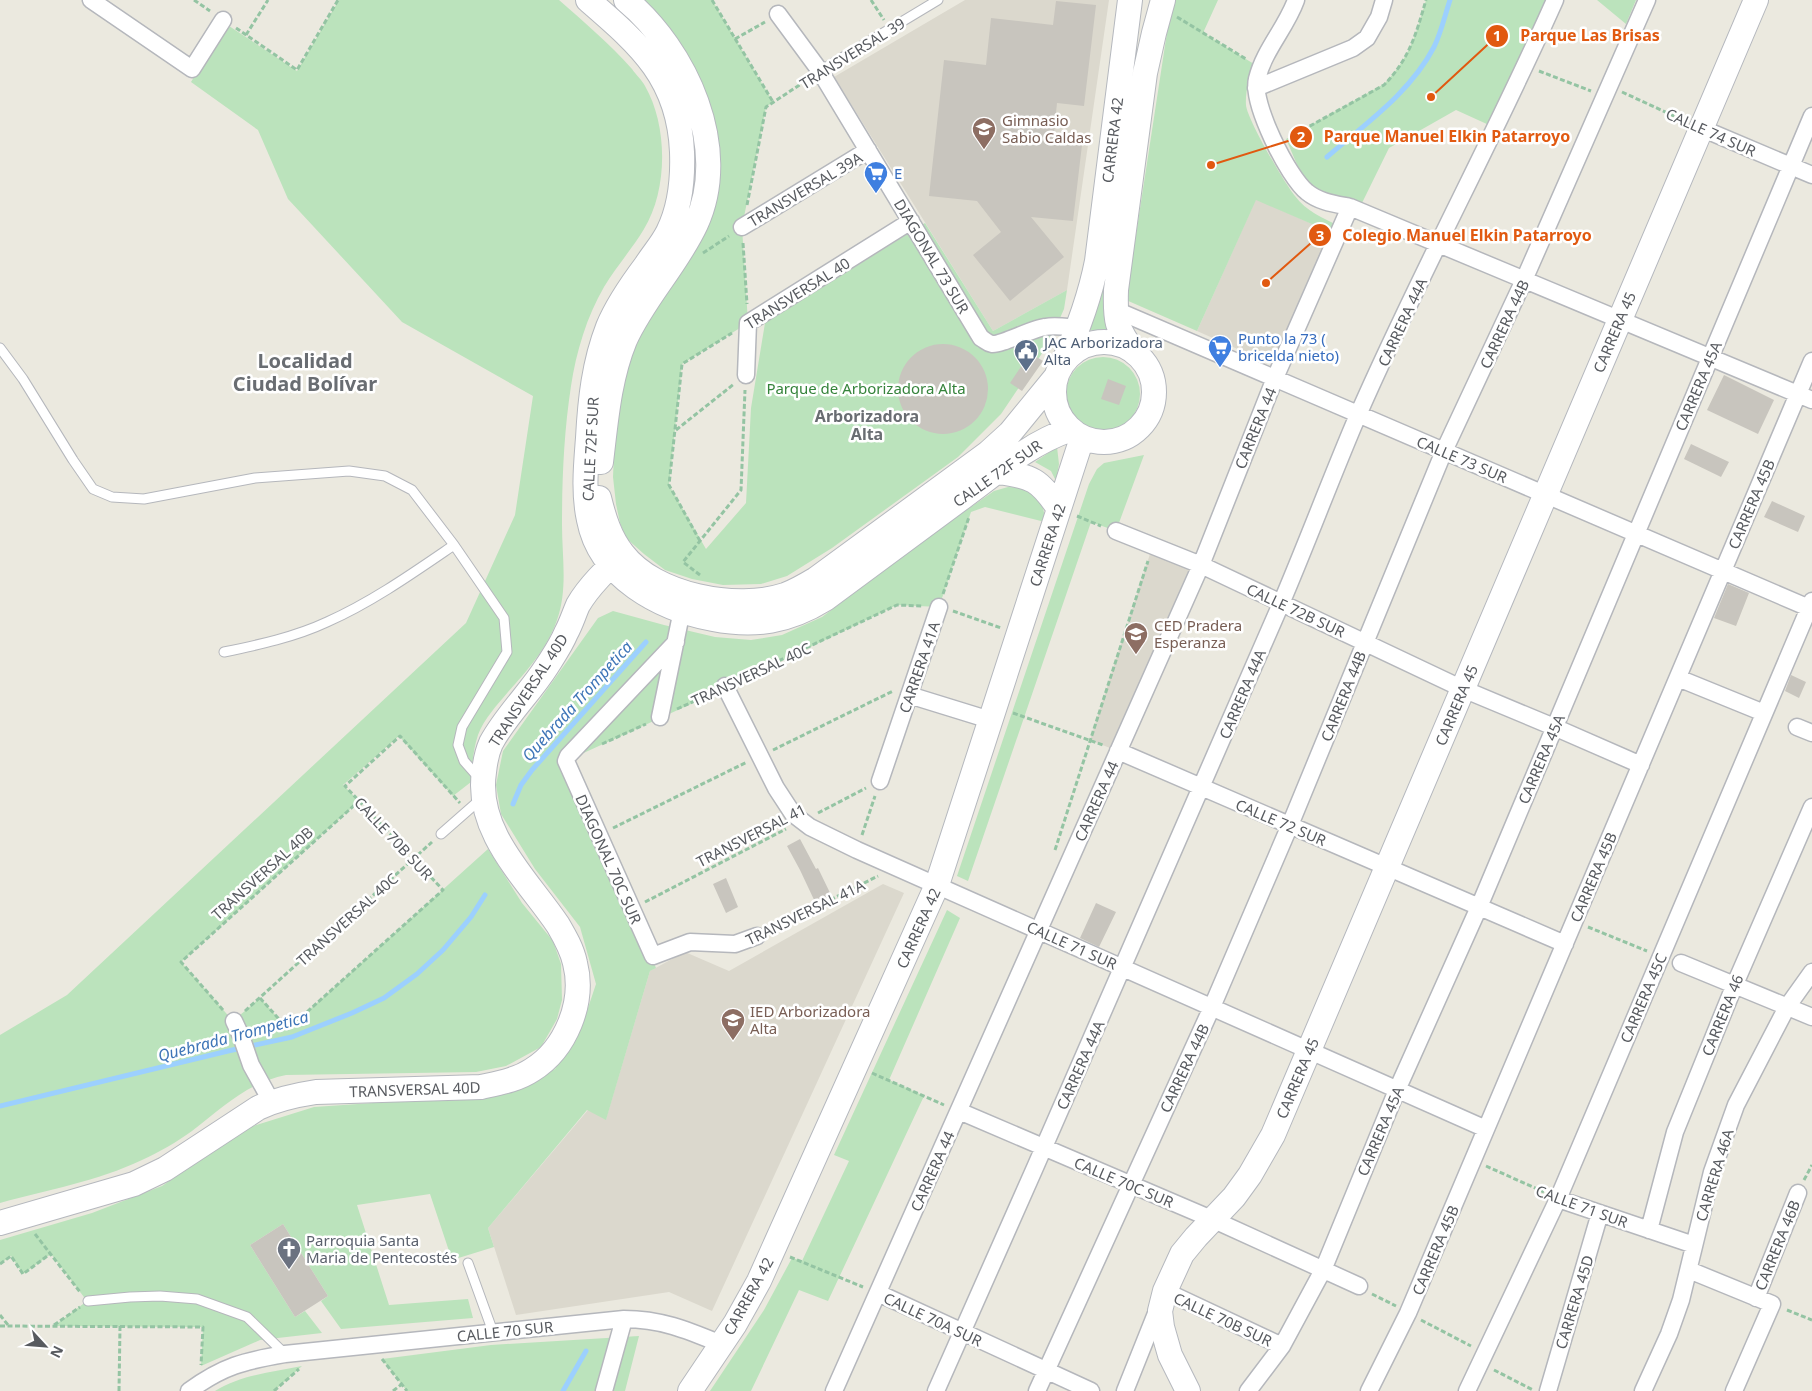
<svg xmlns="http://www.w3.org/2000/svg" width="1812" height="1391" viewBox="0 0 1812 1391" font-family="'Noto Sans',sans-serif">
  <rect width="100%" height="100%" fill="#ebe9df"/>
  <path fill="#dbd8cd" d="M965,0H1109L1067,290L993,331L834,77Z
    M1256,199L1335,234L1276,366L1197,331Z
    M1150,554L1194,570L1110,748L1090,740Z
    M883,884L904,893L712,1311L669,1292L516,1315L488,1228L588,1110L606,1119L650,971L685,952L729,971Z"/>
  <path fill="#bbe3bc" d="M339,0H559C584,22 610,44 632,69C636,75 642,80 645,86C668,126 668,190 644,229C632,249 616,267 604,287C587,316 576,352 571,386C564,432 562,478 562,525C562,557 568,589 557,620C548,647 527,671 508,692C497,705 484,719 478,735C473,750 472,766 471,782L453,796L399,736L343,785L359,801L181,962L233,1021L260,998L288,1029L488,849L522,903L553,941L561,964L562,1000L557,1019L541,1047L506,1066L476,1072L286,1075C247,1083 222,1108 192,1131C177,1142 159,1152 142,1160C98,1181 47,1190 0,1203V1035L67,995L466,623L515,515L533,396L402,322L288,199L258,130L191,82L226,24L297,71Z
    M632,0H712L773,102L766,107L742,227L748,323L682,364L669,485L706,549L746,503L751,408L765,323L925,223L993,331L1067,290L1064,309L1049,343L1001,414L958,457L832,548L787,576L761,584L723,585L692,579L665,570L644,554L626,538L620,523L616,504L613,477L615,430L628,355L691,243L705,133Z
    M1176,0H1218L1203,33L1254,64C1250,77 1245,91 1246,105C1247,119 1285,184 1295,196C1306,211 1323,218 1339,226L1335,234L1256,200L1197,331L1126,300L1170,13Z
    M1426,0H1550L1489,125L1456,110L1389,148L1362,203C1349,201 1332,201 1321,194C1302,184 1294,156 1286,139L1384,84C1410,58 1416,34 1426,0Z
    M1597,0H1636L1626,24Z
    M1105,283L1109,331L1088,330Z
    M1066 394a37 37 0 1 1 74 0a37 37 0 1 1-74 0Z
    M1057,447L1059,464L1056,481L1051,471L1035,462Z
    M1144,455L1116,531L1091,522L968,881L957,876L1089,484L1097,469L1104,463Z
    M1008,487C1033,487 1044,497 1045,522L985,507L971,512L939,607L897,605L726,688L566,761L656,968L650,971L606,1120L587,1110L488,1228L494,1247L452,1260L430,1194L357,1205L389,1305L468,1299L473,1318L341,1329L321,1301L328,1296L283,1224L250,1245L295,1317L305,1311L322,1333L260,1340L201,1366L203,1327L54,1326L87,1301L51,1254L23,1274L11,1256L0,1264V1240L92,1213L162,1186L244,1129L314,1107L402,1101L462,1100L507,1092L555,1069L582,1026L596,984L580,927L535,869L501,814L496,785L503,751L598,618L613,611L664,625L715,637L751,640L782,635L822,617L955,518L994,491Z
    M947,910L960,918L889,1080L924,1096L828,1301L799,1290L751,1391H710L764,1310L792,1258L802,1261L849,1161L834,1155Z
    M639,1336L625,1391H407L382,1359L491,1345Z
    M302,1366L274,1391H215C240,1375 273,1372 302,1366Z"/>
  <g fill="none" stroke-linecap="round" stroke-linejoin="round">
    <path stroke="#9cd0fe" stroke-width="5" d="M1327,157C1365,124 1410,93 1434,47C1441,33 1445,15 1450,0
      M513,804L521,785L532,770L646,642
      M0,1106L228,1051L292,1037L352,1013L384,998L417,974L443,950L471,917L485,895
      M563,1391L586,1351"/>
  </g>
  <path fill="#c8c5be" d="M1056,1L1096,5L1084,106L1057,103L1053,142L1082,145L1073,221L1031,217L1064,257L1010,301L973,255L1001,232L977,201L929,196L944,60L986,65L991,18L1053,25Z
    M898 389a45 45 0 1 1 90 0a45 45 0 1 1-90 0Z
    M1030,353L1043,361L1022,391L1010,383Z
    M1724,375L1774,400L1758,434L1707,410Z
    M1108,379L1126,386L1119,405L1101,399Z
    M1691,444L1729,462L1721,477L1684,459Z
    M1772,501L1805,516L1798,532L1764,517Z
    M1728,584L1749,593L1736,626L1714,618Z
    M1791,675L1806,682L1799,698L1785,691Z
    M800,839L816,869L818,868L832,897L816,904L800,870L787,846Z
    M726,878L738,907L726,913L713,884Z
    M1096,903L1116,912L1099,947L1080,938Z
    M283,1224L328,1296L295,1317L250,1245Z"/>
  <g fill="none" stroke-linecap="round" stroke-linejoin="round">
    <g stroke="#b5b7bc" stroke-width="11">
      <path id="lane" d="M820,71L938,0
        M0,348L23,379L73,460L93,489L112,497L144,499L255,478L349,471L385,476L412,490L454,545L504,618L507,652L462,727L458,745L464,761L479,778
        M224,652C258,645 295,637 327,622C372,602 413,573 454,545
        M441,834L482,798
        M468,1263L493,1332
        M88,1301L130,1297L160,1296L197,1299L247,1317L285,1354"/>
    </g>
    <g stroke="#b5b7bc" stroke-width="19">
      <path id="street" d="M91,0L192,69L223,20
        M1296,0C1286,28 1264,50 1257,79C1251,103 1288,177 1307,192C1319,202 1335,204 1350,207L1812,400
        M778,14L820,71L981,338C985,340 987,343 992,344C1001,345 1031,329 1045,327C1056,325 1066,327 1077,328
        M1256,88L1353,48L1367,38L1379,17L1384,0
        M1701,128L1812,175
        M742,227L868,150
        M1116,310L1809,608
        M746,375L748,323L911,221
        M1116,531L1201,565L1463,689L1554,727L1641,765
        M676,642L568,756L566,761L653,956L690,942L735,944L757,936
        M1678,678L1764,713
        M725,686L776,788L793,814L810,827L857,850L1486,1129
        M909,695L990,720
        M660,717L682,610
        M1797,727L1812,733
        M1118,751L1565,944
        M880,781L939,607
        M1681,963L1812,1017
        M234,1021L241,1036L251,1065L271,1101
        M959,1111L1214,1220L1359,1286
        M1558,1199L1694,1245
        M1649,1230L1675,1132L1735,984L1812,807
        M1689,1270L1772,1304L1734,1391
        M878,1293L1091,1391
        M1756,1298L1798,1193
        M189,1391C223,1366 244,1361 285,1354L624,1319C661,1319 687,1330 721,1344
        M604,1391L624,1319
        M834,1391L1201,565L1275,378L1350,207
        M936,1391C1052,1130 1167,869 1280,606C1307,543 1331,478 1358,415C1419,275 1493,140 1555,0
        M1037,1391L1212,1007L1290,825L1444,451L1524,280L1647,0
        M1125,1391L1165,1291L1282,1346
        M1248,1391L1282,1346L1323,1270L1397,1090L1479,907L1812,116
        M1369,1391L1408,1313L1812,361
        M1467,1391L1558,1199L1812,601
        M1548,1391L1600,1213
        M1643,1391L1669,1334L1681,1300L1712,1172L1736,1105L1787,1007L1812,972"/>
    </g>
    <g stroke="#b5b8be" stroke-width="26">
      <path id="secondary" d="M588,0C640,45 679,78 682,152C683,179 680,208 668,232C662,244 653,254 646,265C631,285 617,305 608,327C594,363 590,400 588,438C586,464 583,493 589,520C600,577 660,609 713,619C755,627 788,622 825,599C871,565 917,531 963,497C996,473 1030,443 1069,430
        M1054 392a50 50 0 1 1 100 0a50 50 0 1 1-100 0Z
        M1135,353C1116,329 1115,320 1116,290L1145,73L1154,33L1163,0
        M1062,365C1077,332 1090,297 1097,261L1130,0
        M601,462C606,421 609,379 625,340C644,298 677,265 696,224C731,148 686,50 626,0
        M998,472C1032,476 1040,480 1059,509
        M599,498C604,518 610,538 623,554C655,596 737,611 785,595C796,591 806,585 816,579L988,453L1010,433L1055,378
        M0,1223L134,1184L165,1169L258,1108C277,1099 296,1095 316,1092L481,1087C499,1083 517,1080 532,1070C566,1049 585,1002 575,963C572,949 565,937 558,925C527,879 475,832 484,772C485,762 487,752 491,743C506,715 530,693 547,666C554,655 561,645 566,633C571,624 574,614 578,605C589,586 607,569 623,554
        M690,1391L735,1324L759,1281L937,885L1082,438
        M1188,1391L1170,1355L1162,1327L1160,1311L1165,1291L1182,1254L1196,1237L1234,1197L1250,1175L1273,1135L1756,0"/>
    </g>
    <path stroke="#94c4a3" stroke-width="3" stroke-dasharray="5 2.5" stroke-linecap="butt" d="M194,0L210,11
      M712,0L773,102
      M871,0L884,20
      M1177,17L1246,59
      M236,28L297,70L338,0
      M246,35L268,0
      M735,39L765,22
      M1539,71L1591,91
      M1622,92L1685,121
      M1290,137L1384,85C1410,58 1416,34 1426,0
      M747,205L766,107L807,80
      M743,243L747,304
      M703,253L729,236
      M676,430L734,384
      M1077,516L1101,526
      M700,541L669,485L682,364L732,333
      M700,575L683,562L741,490L745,390
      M943,594L969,517
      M953,611L1001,628
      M738,680L897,605L922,606
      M677,709L712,693
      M1013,713L1103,745
      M602,744L646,724
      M773,750L893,691
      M818,813L866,788
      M613,828L747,762
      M862,835L875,796
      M1055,850L1148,561
      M645,902L786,829
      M1588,927L1647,951
      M770,930L878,876
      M260,998L288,1029L443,890L345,786L400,736L460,803
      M223,1010L181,962L359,801
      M245,1011L432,842
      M872,1073L944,1105
      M1486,1166L1544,1192
      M1804,1180L1812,1165
      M35,1234L80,1292
      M790,1257L863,1287
      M0,1264L11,1256L23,1274L50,1254
      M1372,1294L1396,1306
      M1787,1310L1812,1320
      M0,1315L8,1325
      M1421,1320L1471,1346
      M54,1325L80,1307
      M0,1326L203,1327L201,1365
      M382,1359L407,1391
      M1494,1370L1533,1390
      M119,1391L120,1326
      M274,1391L299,1369
      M393,1391L402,1384"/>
    <use href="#lane" stroke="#fff" stroke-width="9"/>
    <use href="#street" stroke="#fff" stroke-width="16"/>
    <use href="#secondary" stroke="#fff" stroke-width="24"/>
  </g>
  <defs>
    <g id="school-pin" transform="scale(1.25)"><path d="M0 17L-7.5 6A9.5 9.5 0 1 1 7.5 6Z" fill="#8d6e63" stroke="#fff"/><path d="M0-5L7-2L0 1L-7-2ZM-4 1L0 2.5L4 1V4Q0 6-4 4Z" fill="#fff"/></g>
    <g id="supermarket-pin" transform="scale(1.25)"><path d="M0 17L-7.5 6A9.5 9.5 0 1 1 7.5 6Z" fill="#3f7fe0" stroke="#fff"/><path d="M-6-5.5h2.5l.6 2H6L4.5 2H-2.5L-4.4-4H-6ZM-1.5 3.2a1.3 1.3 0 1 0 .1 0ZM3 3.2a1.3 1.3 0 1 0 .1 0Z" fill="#fff"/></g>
    <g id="civic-pin" transform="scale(1.25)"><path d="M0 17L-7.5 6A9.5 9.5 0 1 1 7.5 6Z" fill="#5c6f8a" stroke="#fff"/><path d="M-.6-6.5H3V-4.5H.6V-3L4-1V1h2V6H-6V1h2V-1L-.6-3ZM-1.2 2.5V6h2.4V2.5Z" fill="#fff"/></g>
    <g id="university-pin" transform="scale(1.25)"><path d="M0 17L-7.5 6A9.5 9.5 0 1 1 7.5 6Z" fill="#8d6e63" stroke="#fff"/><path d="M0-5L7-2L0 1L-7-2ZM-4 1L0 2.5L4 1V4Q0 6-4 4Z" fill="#fff"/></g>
    <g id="church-pin" transform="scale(1.25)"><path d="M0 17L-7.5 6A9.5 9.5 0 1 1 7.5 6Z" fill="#6b7280" stroke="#fff"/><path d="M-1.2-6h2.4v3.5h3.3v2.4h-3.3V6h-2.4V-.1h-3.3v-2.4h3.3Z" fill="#fff"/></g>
  </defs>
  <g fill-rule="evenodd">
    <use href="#school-pin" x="984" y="129"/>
    <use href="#supermarket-pin" x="876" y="173"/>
    <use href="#supermarket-pin" x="1220" y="347"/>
    <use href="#civic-pin" x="1026" y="351"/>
    <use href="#school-pin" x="1136" y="634"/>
    <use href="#university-pin" x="733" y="1020"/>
    <use href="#church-pin" x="289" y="1249"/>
  </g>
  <g text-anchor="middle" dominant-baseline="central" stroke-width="5" stroke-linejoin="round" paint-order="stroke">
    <g font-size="15" fill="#585b60" stroke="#fff">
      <text transform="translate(852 53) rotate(-32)">TRANSVERSAL 39</text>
      <text transform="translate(1711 132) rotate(24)">CALLE 74 SUR</text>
      <text transform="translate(1112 140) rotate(-83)">CARRERA 42</text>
      <text transform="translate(805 189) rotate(-31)">TRANSVERSAL 39A</text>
      <text transform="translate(932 256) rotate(59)">DIAGONAL 73 SUR</text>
      <text transform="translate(797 293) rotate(-32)">TRANSVERSAL 40</text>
      <text transform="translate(1402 322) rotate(-65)">CARRERA 44A</text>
      <text transform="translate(1504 324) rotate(-65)">CARRERA 44B</text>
      <text transform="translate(1614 332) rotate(-67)">CARRERA 45</text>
      <text transform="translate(1698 386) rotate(-67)">CARRERA 45A</text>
      <text transform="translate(1255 428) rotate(-68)">CARRERA 44</text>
      <text transform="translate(590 449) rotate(-87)">CALLE 72F SUR</text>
      <text transform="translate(1462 459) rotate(23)">CALLE 73 SUR</text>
      <text transform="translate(997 473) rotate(-35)">CALLE 72F SUR</text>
      <text transform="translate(1751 504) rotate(-67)">CARRERA 45B</text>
      <text transform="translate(1047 545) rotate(-72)">CARRERA 42</text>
      <text transform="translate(1296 610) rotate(25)">CALLE 72B SUR</text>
      <text transform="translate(919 667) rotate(-71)">CARRERA 41A</text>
      <text transform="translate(751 674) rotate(-25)">TRANSVERSAL 40C</text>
      <text transform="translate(528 690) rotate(-57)">TRANSVERSAL 40D</text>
      <text transform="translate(1242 694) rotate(-67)">CARRERA 44A</text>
      <text transform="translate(1343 696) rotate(-68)">CARRERA 44B</text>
      <text transform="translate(1456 705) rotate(-67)">CARRERA 45</text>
      <text transform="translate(1541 759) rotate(-67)">CARRERA 45A</text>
      <text transform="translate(1096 801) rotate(-66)">CARRERA 44</text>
      <text transform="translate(1281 822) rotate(23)">CALLE 72 SUR</text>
      <text transform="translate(751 835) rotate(-27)">TRANSVERSAL 41</text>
      <text transform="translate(394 838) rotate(47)">CALLE 70B SUR</text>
      <text transform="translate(609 859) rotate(66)">DIAGONAL 70C SUR</text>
      <text transform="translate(262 873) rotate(-42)">TRANSVERSAL 40B</text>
      <text transform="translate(1593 877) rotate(-67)">CARRERA 45B</text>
      <text transform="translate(805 912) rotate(-26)">TRANSVERSAL 41A</text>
      <text transform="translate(347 919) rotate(-42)">TRANSVERSAL 40C</text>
      <text transform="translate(918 928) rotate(-66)">CARRERA 42</text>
      <text transform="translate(1072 945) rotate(24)">CALLE 71 SUR</text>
      <text transform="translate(1643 998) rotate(-67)">CARRERA 45C</text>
      <text transform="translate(1722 1015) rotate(-68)">CARRERA 46</text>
      <text transform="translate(1080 1065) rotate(-66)">CARRERA 44A</text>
      <text transform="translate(1184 1068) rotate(-65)">CARRERA 44B</text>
      <text transform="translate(1297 1078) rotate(-67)">CARRERA 45</text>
      <text transform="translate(415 1089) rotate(-2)">TRANSVERSAL 40D</text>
      <text transform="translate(1380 1131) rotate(-67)">CARRERA 45A</text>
      <text transform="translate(932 1171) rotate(-66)">CARRERA 44</text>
      <text transform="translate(1714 1175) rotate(-73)">CARRERA 46A</text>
      <text transform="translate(1124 1182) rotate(23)">CALLE 70C SUR</text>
      <text transform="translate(1582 1206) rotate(20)">CALLE 71 SUR</text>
      <text transform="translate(1777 1245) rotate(-68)">CARRERA 46B</text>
      <text transform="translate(1435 1250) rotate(-67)">CARRERA 45B</text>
      <text transform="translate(748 1296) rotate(-61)">CARRERA 42</text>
      <text transform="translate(1574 1302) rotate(-73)">CARRERA 45D</text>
      <text transform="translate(933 1319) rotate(25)">CALLE 70A SUR</text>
      <text transform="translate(1223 1319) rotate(25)">CALLE 70B SUR</text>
      <text transform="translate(505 1331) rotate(-6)">CALLE 70 SUR</text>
    </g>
    <g font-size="15" fill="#785e54" stroke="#fff" text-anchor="start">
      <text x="1002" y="120">Gimnasio<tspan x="1002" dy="17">Sabio Caldas</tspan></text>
      <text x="1154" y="625">CED Pradera<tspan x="1154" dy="17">Esperanza</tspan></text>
      <text x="750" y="1011">IED Arborizadora<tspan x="750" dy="17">Alta</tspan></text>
    </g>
    <g font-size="15" fill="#366cbe" stroke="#fff" text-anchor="start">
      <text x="894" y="173">E</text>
      <text x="1238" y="338">Punto la 73 (<tspan x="1238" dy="17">bricelda nieto)</tspan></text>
    </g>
    <g font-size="15" fill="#4e5e75" stroke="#fff" text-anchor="start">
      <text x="1044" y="342">JAC Arborizadora<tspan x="1044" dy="17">Alta</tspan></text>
    </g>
    <g font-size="15" fill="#35833b" stroke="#fff">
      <text x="866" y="388">Parque de Arborizadora Alta</text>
    </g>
    <g font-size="15" fill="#5b616d" stroke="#fff" text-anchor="start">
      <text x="306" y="1240">Parroquia Santa<tspan x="306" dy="17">Maria de Pentecostés</tspan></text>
    </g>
    <g font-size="16" font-weight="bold" fill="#696d72" stroke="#fff">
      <text x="867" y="416">Arborizadora<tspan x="867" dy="18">Alta</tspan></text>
    </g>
    <g font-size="16" font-style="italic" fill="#3e75b7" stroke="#fff">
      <text transform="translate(577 701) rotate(-48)">Quebrada Trompetica</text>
      <text transform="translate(233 1036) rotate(-15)">Quebrada Trompetica</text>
    </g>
    <g font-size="20" font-weight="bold" fill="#696d72" stroke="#fff">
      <text x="305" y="360">Localidad<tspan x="305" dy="23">Ciudad Bolívar</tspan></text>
    </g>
  </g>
  <path fill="none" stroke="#e15910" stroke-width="2" d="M1431 97L1497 36M1211 165L1301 137M1266 283L1320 235"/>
  <g fill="#e15910" stroke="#fff" stroke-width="2">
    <circle cx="1431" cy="97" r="5"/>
    <circle cx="1211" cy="165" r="5"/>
    <circle cx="1266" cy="283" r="5"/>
    <circle cx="1497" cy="36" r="12"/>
    <circle cx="1301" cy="137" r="12"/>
    <circle cx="1320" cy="235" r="12"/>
  </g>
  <g font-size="15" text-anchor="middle" font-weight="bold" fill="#fff">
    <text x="1497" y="41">1</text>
    <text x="1301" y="142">2</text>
    <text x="1320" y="241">3</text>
  </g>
  <g font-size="16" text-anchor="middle" font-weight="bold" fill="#e15910" stroke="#fff" stroke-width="5" stroke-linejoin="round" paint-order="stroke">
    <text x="1590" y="41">Parque Las Brisas</text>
    <text x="1447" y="142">Parque Manuel Elkin Patarroyo</text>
    <text x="1467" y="241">Colegio Manuel Elkin Patarroyo</text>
  </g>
  <g transform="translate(45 1346) rotate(116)" stroke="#ffffff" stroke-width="4" paint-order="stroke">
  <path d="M0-4L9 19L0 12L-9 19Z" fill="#585b60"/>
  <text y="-8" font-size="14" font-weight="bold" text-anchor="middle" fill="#585b60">N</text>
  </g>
</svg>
